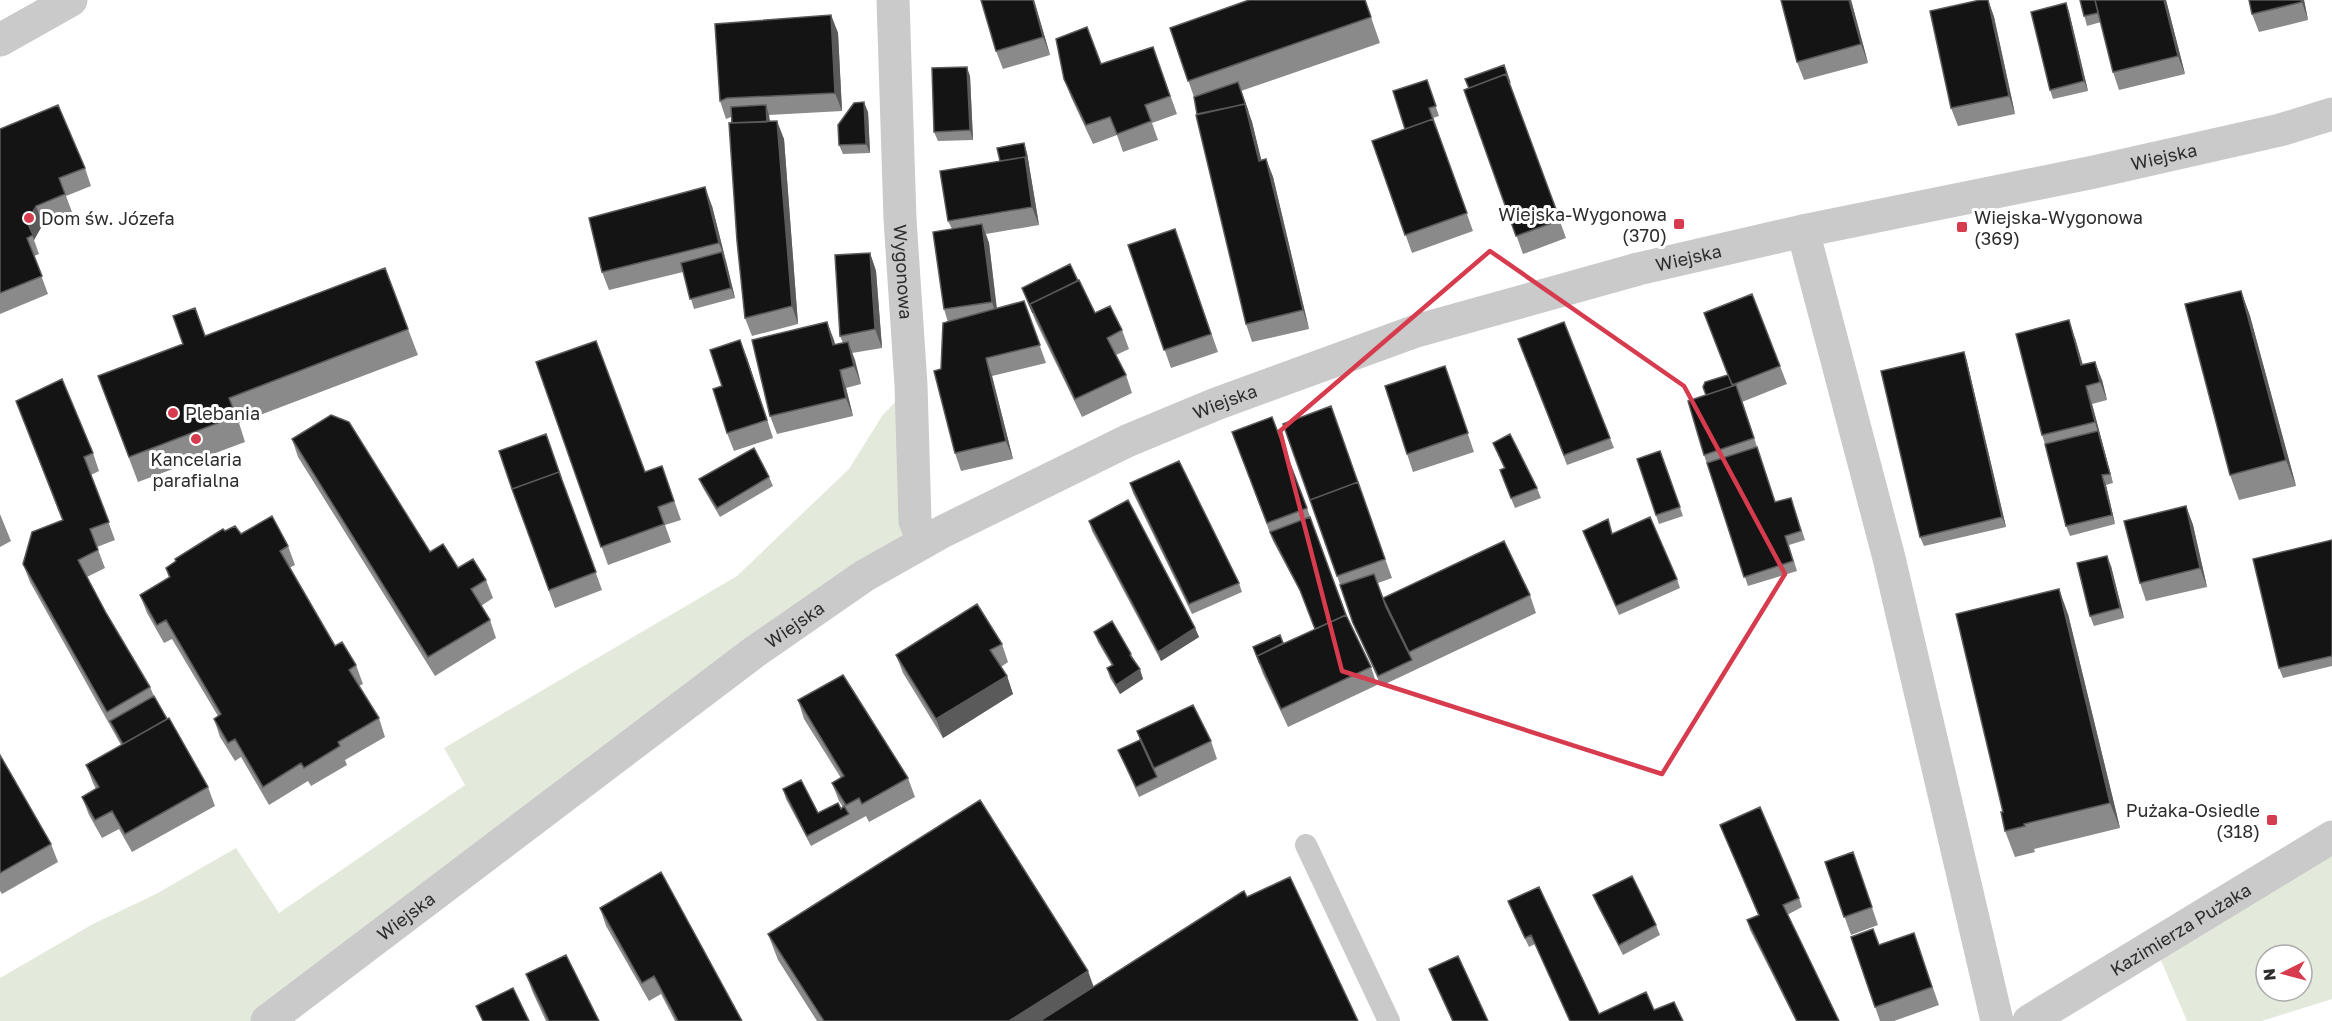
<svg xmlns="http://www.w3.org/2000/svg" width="2332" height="1021" viewBox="0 0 2332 1021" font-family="'Golos Text',sans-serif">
  <rect width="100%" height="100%" fill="#fff"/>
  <path fill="#e3e9db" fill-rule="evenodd" d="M911,385L923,542L267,1021H0V978L93,924L156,894L236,848L279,913L465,785L444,748L737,576L849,469L882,416Z
    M2332,846V999L2262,1021H2187L2160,958ZM2266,955H2302V991H2266Z"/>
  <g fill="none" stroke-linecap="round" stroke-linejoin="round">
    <path stroke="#cacaca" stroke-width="22" d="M1306,845L1389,1021"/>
    <path stroke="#cacaca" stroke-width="33" d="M0,40L71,0
      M1803,231L1889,558L1997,1021"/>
    <g stroke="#cacaca" stroke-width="33">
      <path id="s1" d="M893,0L900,219L911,385L915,521L923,542"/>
      <path id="s2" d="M267,1021L753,653L864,576L942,532L1127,441L1216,404L1416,331L1638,269L1803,231L2094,172L2280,130L2332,114"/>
      <path id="s3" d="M2029,1021L2332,837"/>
    </g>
  </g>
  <path fill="#8a8a8a" d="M1034,0L1050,55L1003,69L996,51Z
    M1365,0L1380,43L1241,91L1252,122L1261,160L1266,159L1273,177L1309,329L1252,342L1246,324L1194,97L1170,28Z
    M1781,0H1851L1868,63L1804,80L1797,62Z
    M1988,0L1994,17L2015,114L1958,126L1951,108Z
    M2080,0H2166L2185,74L2119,90L2113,72L2101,22L2087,26Z
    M2249,0H2304L2308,20L2259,32L2252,14Z
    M2066,3L2069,12L2088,91L2053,99L2050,90Z
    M831,15L838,33L842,111L769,115L770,121L784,139L798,324L752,336L745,318L731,117L726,119L720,101Z
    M1153,47L1177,114L1152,123L1158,140L1123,152L1117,135L1093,144L1071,97L1064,79L1101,64Z
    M970,76L973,140L938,141L934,132Z
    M1465,79L1513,92L1566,238L1523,254L1464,90L1468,88Z
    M1427,80L1439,116L1433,118L1473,231L1412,253L1372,141L1405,129Z
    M868,112L870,153L843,154L839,145Z
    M0,129L85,168L91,186L66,196L72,212L43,224L34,240L39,254L34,256L48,294L0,314Z
    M1027,153L1039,225L986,234L989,243L997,309L1024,301L1046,363L992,376L1013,459L961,471L955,453L941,369L948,322L944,309L952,229L948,221L1000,161Z
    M712,206L735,298L694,309L683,272L609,290L602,272Z
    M1175,229L1218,352L1171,368L1128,245Z
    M870,253L876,271L882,348L852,353L861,384L846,388L853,416L777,434L770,416L827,322L835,345L843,343L840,336Z
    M1022,288L1095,313L1122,330L1129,349L1116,355L1126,375L1132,393L1082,417L1036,322Z
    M2241,291L2250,316L2296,486L2239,500L2230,475Z
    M1704,313L1780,366L1787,384L1742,402L1775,502L1794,507L1805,540L1789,545L1797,571L1748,586L1704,455L1706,395L1728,375Z
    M173,316L205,336L408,329L418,355L239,423L245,442L138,482L98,376L183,344Z
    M1564,322L1614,448L1567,465L1518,339Z
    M2075,338L2083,365L2102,380L2107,400L2092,404L2113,483L2106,485L2115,524L2070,536L2066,526L2045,444L2042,435Z
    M1964,352L1967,362L2006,527L1924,546L1920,537Z
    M747,358L773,438L734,451L727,433L722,386Z
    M536,362L645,472L662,466L681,520L665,525L671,542L608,565Z
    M1451,384L1474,452L1413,472L1407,454Z
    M16,401L93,453L99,471L91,475L115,540L97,547L105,568L87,577L106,613L150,687L154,696L208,787L215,806L132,852L119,829L102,838L89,815L82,797L96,789L93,783L86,765L121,745L30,582L23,564L62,520Z
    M1331,406L1392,578L1378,583L1383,598L1530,595L1536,613L1381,686L1357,632L1283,424Z
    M1232,432L1307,508L1346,615L1371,667L1377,685L1288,727L1263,674L1253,647L1283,643L1315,629L1304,599L1273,541Z
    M292,439L430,552L458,568L486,580L493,598L481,606L490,620L496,638L435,676L298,457Z
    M1493,443L1537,488L1541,498L1515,508L1503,479L1504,468Z
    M1660,451L1683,516L1659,524L1637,459Z
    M769,477L773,486L720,517L703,488L699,479Z
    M1130,483L1239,583L1242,592L1192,614L1133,493Z
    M512,489L566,490L602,590L555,608Z
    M2186,506L2193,525L2207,587L2146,601L2140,583Z
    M0,514L11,541L0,547Z
    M1089,521L1195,628L1199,637L1161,661L1092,531Z
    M225,531L241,534L288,546L295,565L289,568L335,646L356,665L363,684L359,686L379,718L385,737L345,760L347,765L311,786L308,781L269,805L241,757L235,761L220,737L214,719L218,716L172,639L164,643L147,613L140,595L169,578L166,568Z
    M1583,531L1677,579L1680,588L1619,615Z
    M2332,540V666L2283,678L2279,668Z
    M2111,566L2124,618L2094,626L2090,616Z
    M2068,614L2120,828L2034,849L2035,852L2015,857L2005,831L2003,812Z
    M1094,632L1131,654L1143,679L1120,694L1110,678L1107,668L1112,666L1098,642Z
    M1002,644L1008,662L1001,667L1007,676L1013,694L943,738L903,673L896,655Z
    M798,700L908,778L915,797L869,822L866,816L811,846L786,799L783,789L818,813L841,809L843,807L839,801L832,783L841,778L804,719Z
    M1137,731L1211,741L1217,759L1139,797L1118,750L1140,740Z
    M0,755L51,844L58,862L2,894L0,891Z
    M1720,825L1799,898L1802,907L1787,915L1839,1021H1796L1750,930L1747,920L1758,915Z
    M1853,852L1878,925L1851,935L1825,862Z
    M1593,895L1656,925L1660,935L1623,955L1597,905Z
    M1247,897L1358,1021H817L778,960L768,934L1094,987Z
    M1508,901L1599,1014L1654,1010L1683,1021H1570L1535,944L1529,947L1512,911Z
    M600,908L742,1021H675L661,994L649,1001L606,926Z
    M1851,937L1879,945L1920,951L1939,1005L1894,1021H1880Z
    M1429,969L1488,1021H1452Z
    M526,974L599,1021H546L533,993Z"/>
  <path fill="#5a5a5a" d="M1033,0H1034L1050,55L1043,37Z
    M1849,0H1851L1868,63L1861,44Z
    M1988,0L1994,17L2015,114L2009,96Z
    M2164,0H2166L2185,74L2178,56Z
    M2301,0H2304L2308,20L2302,2Z
    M2066,3L2069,12L2088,91L2084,81Z
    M831,15L838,33L842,111L835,93Z
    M967,67L970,76L973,140L970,130Z
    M1238,82L1252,122L1266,179L1259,161Z
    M864,102L868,112L870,153L866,144Z
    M766,105L769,115L771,140L768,131Z
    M777,121L784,139L798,324L792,306Z
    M1024,143L1027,153L1039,225L1032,207L1025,157Z
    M1266,159L1273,177L1309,329L1303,310Z
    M705,187L712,206L726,261L719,243Z
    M36,206L43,224L34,240L27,222Z
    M982,224L989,243L998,320L992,302Z
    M722,252L726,261L735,298L731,288Z
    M870,253L876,271L882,348L875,329Z
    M2241,291L2250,316L2296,486L2286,460Z
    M2069,320L2075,338L2088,384L2081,365Z
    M827,322L834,340L840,364L833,345Z
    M740,340L747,358L773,438L767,420Z
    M848,342L855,360L861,384L854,366Z
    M1964,352L1967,362L2006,527L2002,517Z
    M986,358L992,376L1013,459L1006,441Z
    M2095,362L2102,380L2107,400L2100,382Z
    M840,370L846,388L853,416L846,398Z
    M1736,385L1743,403L1778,512L1757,447Z
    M2086,386L2092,404L2113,483L2095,422Z
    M2102,475L2106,485L2115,524L2112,515Z
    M2186,506L2193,525L2207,587L2200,568Z
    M2107,556L2111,566L2124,618L2120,608Z
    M2059,589L2068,614L2120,828L2110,803Z
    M1195,628L1199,637L1161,661L1158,652Z
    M1140,669L1143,679L1120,694L1116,685Z
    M1007,676L1013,694L943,738L936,719Z
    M1088,971L1097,996L1059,1021H1009Z"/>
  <path fill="#141414" stroke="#5a5a5a" stroke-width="1.5" d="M981,0H1033L1043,37L996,51Z
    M1249,0H1365L1371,17L1188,81L1170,28Z
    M1781,0H1849L1861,44L1797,62Z
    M1980,0H1988L2009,96L1951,108L1930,11Z
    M2080,0H2095L2098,13L2084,16Z
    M2095,0H2164L2178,56L2113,72Z
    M2249,0H2301L2302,2L2252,14Z
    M2066,3L2084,81L2050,90L2031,12Z
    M831,15L835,93L727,98L720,101L715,24Z
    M1087,27L1101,64L1153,47L1170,96L1145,105L1151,121L1117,134L1110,117L1086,125L1064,79L1056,39Z
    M1504,65L1510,83L1506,74L1469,88L1465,79Z
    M967,67L970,130L934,132L932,68Z
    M1506,74L1560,220L1516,236L1464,90Z
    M1427,80L1436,106L1429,108L1436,128L1433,119L1405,129L1393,91Z
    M1238,82L1248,112L1245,104L1197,114L1194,97Z
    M864,102L866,144L839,145L838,125L854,103Z
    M1245,104L1259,161L1266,159L1303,310L1246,324L1196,115Z
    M58,105L85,168L59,178L65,194L36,206L27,222L33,235L27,238L42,276L0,293V129Z
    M766,105L767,122L732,123L731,107Z
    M1433,119L1467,213L1405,235L1372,141Z
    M777,121L792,306L745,318L737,241L729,123Z
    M1024,143L1028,165L1025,157L1000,161L997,148Z
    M1025,157L1032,207L948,221L940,171Z
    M705,187L719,243L602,272L589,218Z
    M982,224L992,302L944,309L933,232Z
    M1175,229L1211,334L1164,350L1128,245Z
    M722,252L731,288L690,299L681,263Z
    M870,253L875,329L840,336L835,255Z
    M1070,264L1078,281L1030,304L1033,313L1022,288Z
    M385,268L408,329L229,398L236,416L129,457L98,376L183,344L173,316L195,308L205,336Z
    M1079,280L1095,313L1110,306L1122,330L1107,338L1126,375L1075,399L1030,304Z
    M2241,291L2286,460L2230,475L2185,304Z
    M1752,294L1780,366L1732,385L1704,313Z
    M1024,301L1040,345L986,358L1006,441L955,453L934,371L941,369L943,323Z
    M2069,320L2081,365L2095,362L2100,382L2086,386L2095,422L2042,435L2016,334Z
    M827,322L833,345L848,342L854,366L840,370L846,398L770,416L752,340Z
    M1564,322L1610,438L1564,455L1518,339Z
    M740,340L767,420L727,433L713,389L722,386L710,350Z
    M596,341L645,472L662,466L674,501L658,507L664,524L601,547L536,362Z
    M1964,352L2002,517L1920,537L1881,371Z
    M1445,366L1468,433L1407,454L1385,386Z
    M1728,375L1733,386L1706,395L1703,387L1705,382Z
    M62,379L93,453L84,457L109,522L90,529L98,550L78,560L106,613L150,687L107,712L23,564L32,532L63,520L16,401Z
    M1736,385L1754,438L1704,455L1688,401Z
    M1331,406L1361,491L1358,482L1310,500L1283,424Z
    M331,415L349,422L430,552L443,544L458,568L473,559L486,580L471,589L490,620L428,657L292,439Z
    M1272,417L1307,508L1267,523L1232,432Z
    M2098,431L2110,474L2102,475L2112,515L2066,526L2045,444Z
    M546,434L562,480L559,472L512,489L499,451Z
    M1510,434L1537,488L1511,498L1500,470L1505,468L1493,443Z
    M1757,447L1775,502L1791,498L1801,531L1785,536L1793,561L1744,577L1707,463Z
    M754,448L769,477L717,508L699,479Z
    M1660,451L1680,507L1656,515L1637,459Z
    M1179,461L1239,583L1189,604L1130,483Z
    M559,472L596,572L549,590L512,489Z
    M1358,482L1385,559L1337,576L1310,500Z
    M1128,500L1195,628L1158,652L1089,521Z
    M2186,506L2200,568L2140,583L2124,521Z
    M272,516L288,546L280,551L335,646L342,642L356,665L349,670L379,718L338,742L340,746L304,768L301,763L263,787L235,739L228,743L214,719L221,714L166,620L157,625L140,595L170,577L166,568L176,561L175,559L223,529L225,531L235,526L241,534Z
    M1310,517L1346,615L1315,629L1300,590L1270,532Z
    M1650,517L1677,579L1616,606L1583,531L1608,519L1612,534Z
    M2332,540V656L2279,668L2253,559Z
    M1504,541L1530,595L1409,652L1383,598Z
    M2107,556L2120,608L2090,616L2077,563Z
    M1374,574L1386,607L1412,660L1378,676L1353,623L1340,585Z
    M2059,589L2110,803L2024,824L2025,826L2005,831L2001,812H2003L1956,614Z
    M977,604L1002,644L990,650L1007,676L936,719L896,655Z
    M1346,615L1371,667L1281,709L1257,656Z
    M1112,621L1131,654L1130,655L1140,669L1116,685L1107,668L1113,665L1094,632Z
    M1280,635L1283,643L1257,656L1260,664L1253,647Z
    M843,675L908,778L862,804L859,798L846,805L832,783L844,776L798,700Z
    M154,696L167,719L123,744L110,721Z
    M1193,705L1211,741L1154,768L1137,731Z
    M169,718L208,787L125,834L112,811L95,820L82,797L99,787L86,765Z
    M1140,740L1157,777L1136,787L1118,750Z
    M0,755L51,844L0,873Z
    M801,780L818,813L838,803L841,809L844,806L849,814L807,836L783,789Z
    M980,800L1088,971L1009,1021H824L768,934Z
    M1760,807L1799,898L1783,905L1839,1021H1797L1747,920L1759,915L1720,825Z
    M1853,852L1872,907L1844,917L1825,862Z
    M661,872L742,1021H678L654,976L642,983L600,908Z
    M1632,876L1656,925L1619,945L1593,895Z
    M1290,877L1358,1021H1040L1242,892L1244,891L1247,897Z
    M1539,887L1599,1014L1646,992L1654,1010L1674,1002L1683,1021H1570L1531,935L1525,938L1508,901Z
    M1873,929L1879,945L1914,933L1932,987L1875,1007L1851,937Z
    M566,955L599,1021H549L526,974Z
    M1458,956L1488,1021H1453L1429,969Z
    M513,988L529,1021H483L476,1006Z"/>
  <path fill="none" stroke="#d73b4e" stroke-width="4.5" stroke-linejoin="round" d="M1490,251L1684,386L1785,574L1662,774L1342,671L1280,431Z"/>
  <g fill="#d73b4e" stroke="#fff" stroke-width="2">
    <circle cx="29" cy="218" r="6"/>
    <rect x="1673" y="218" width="12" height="12" rx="3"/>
    <rect x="1956" y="221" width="12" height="12" rx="3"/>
    <circle cx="173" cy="413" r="6"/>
    <circle cx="196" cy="439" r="6"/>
    <rect x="2266" y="814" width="12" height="12" rx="3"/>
  </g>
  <g text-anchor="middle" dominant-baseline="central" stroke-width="6" stroke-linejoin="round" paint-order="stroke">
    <g font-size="18" fill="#2d2d2d" stroke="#fff">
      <text stroke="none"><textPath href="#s2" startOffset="2118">Wiejska</textPath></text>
      <text stroke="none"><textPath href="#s2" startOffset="1632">Wiejska</textPath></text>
      <text stroke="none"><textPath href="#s1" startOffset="272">Wygonowa</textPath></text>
      <text stroke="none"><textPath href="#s2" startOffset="1146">Wiejska</textPath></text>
      <text stroke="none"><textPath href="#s2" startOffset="660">Wiejska</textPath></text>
      <text stroke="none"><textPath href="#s2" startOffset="174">Wiejska</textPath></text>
      <text stroke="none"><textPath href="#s3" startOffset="177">Kazimierza Pużaka</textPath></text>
    </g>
    <g font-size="18" fill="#2d2d2d" stroke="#fff" text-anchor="start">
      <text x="1667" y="214" text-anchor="end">Wiejska-Wygonowa<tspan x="1667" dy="21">(370)</tspan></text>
      <text x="1974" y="217">Wiejska-Wygonowa<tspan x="1974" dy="21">(369)</tspan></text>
      <text x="41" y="218">Dom św. Józefa</text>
      <text x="185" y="413">Plebania</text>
      <text x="196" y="459" text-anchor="middle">Kancelaria<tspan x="196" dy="21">parafialna</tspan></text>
      <text x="2260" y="810" text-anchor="end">Pużaka-Osiedle<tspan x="2260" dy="21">(318)</tspan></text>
    </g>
  </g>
  <g transform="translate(2284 973) rotate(264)"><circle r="28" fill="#ffffff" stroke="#ababab" stroke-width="1.5"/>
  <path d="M0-4.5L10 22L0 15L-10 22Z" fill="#d73b4e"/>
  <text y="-9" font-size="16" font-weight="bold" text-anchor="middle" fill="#2d2d2d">N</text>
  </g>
</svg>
